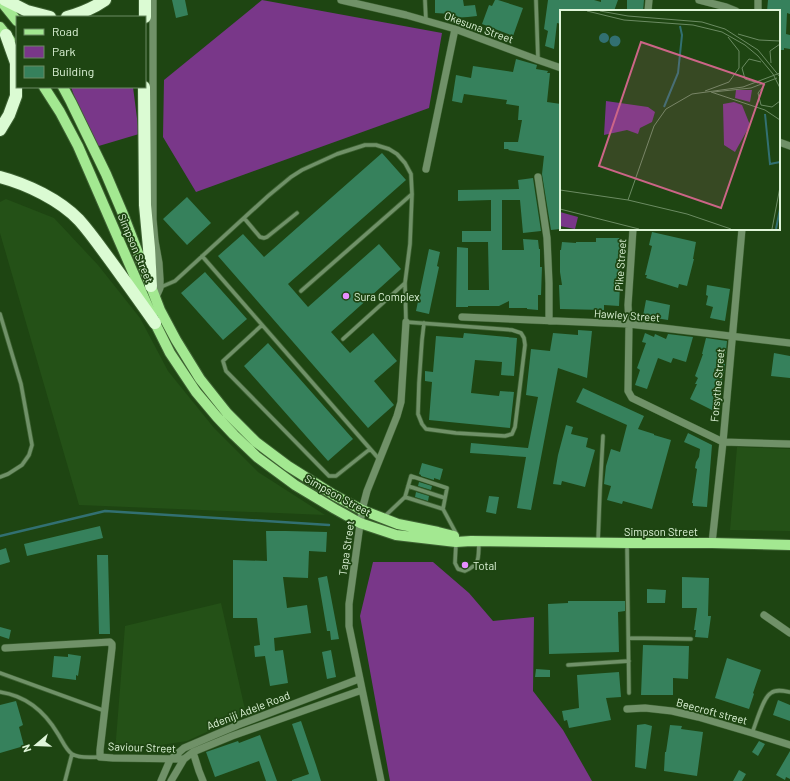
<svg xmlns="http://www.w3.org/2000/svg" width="790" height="781" viewBox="0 0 790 781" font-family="Barlow,sans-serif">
  <rect width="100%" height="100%" fill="#1e4512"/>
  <path fill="#245117" d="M6,199L54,218L98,265L140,318L168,371L214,428L258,472L325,515L79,505L0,233V202Z
    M737,447L790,449V531L730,530Z
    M221,603L246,714L187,741L115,752L125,626Z"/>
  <path fill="#793789" d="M262,0L442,33L429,108L196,192L163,137L164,80Z
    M71,87H133L139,134L92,148Z
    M373,562H433L469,593L493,621L534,617L533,691L563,730L592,781H390L360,616Z"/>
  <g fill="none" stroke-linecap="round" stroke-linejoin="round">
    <path stroke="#327072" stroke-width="2.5" d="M0,536L105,511L329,525"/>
  </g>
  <path fill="#36815c" d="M172,0H185L188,15L176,18Z
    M435,0H463L464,6L475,5L477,16L468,17L452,18V14L435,13Z
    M495,0H498L523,8L513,36L482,24L489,5L492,6Z
    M548,0H594L601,2V0H618L614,11H561V24L557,23L554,49L545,46L548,31L544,29Z
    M627,0H644L643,11H627Z
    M768,0H790V14L787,13L786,34L790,35V49L784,48V50H779V11H767Z
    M516,59L537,65L536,69L548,71L547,73H550L547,102L561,104V211H559L560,229L551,230L542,174L544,156L508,150L509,149H504V142H518L522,120H518L519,106L506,104L507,100L464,94L462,103L452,101L456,75L471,78L473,66L513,72Z
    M382,153L406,180L288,284L308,307L379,244L401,269L331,332L350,353L373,333L397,361L374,381L394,405L368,428L218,256L243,234L264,257Z
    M533,178L541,231L523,233L520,200H502V250H524L523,239L538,240L539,249H540V267H542L541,295H538V310L527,309V308H509V301L499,306H468V307H456L457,247L468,248V290H489L488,242H462V231H491V200L458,201V190L519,189L518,180Z
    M187,197L211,223L187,245L163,219Z
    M652,232L696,242L693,259H694L687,286L679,284L678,288L646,278L647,275H645L652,246L649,245Z
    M596,238H622L621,260H620V270H619L620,285L619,306L604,305V310L560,309L559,285H562L560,272V250H561L562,242L576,243V242H596Z
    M429,249L440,252L437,266L439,267L429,314L416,311Z
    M205,272L247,319L223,340L181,293Z
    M707,285L730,289L725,321L710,318L713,307L706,305L708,296L706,295Z
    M646,300L670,305L668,320L643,316Z
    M578,330L592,331L587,378L558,368L531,510L517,508L526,457L470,453L471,443L528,448L538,397L526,395L531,349L550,351L553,333L578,335Z
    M464,333L517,338L514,376L501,375L502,362L475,360L471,393L499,396L500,391L514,392L510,428L429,420L432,382L425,381V371L433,372L436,336L463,338Z
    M645,333L654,337L655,334L666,339L668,334L693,337L686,362L673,358L671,363L658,358L647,389L635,385L640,370L637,368L646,343L642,342Z
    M706,338L727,341L726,351L723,363L725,364V368L720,388L721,389L718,396L721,397L714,411L690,399L697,384H695L698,378L695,376L703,354H702Z
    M268,343L353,439L328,461L244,366Z
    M774,353L790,356V378L771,376Z
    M583,388L644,416L638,429L654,434V435L671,440L652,509L623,501L622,504L607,500L611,486L604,484L606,466L611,449L620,452L627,425L576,402Z
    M566,425L573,427L571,434L588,438L586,447L595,450L585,487L562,481L561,485L553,484L558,455Z
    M688,433L712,445L707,507L693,506V503H692L697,469L695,468L696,462L699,457L700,449L684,442Z
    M422,463L443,469L440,480L434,478V480L421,476V475L419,474Z
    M419,482L432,486L431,490L418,486Z
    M416,492L429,496L428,501L415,497Z
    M489,496L499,497L496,514L486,512Z
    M100,526L103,538L27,556L24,544Z
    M266,531H286L327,532L326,552L309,551L308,578L283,577L287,608L307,605L311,633L274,638L275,651L283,650L288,683L270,686L265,656L255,657L254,646L260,645L257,618H233V560L267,561Z
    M6,548L10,562L0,565V550Z
    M97,555H108L110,634H99Z
    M327,576L339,639L331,640L330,631H327L318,578Z
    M682,577L709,578L708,616H711L708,638L695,637L696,630H694L697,608H682Z
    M647,589L666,590L665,603H647Z
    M568,601H625V611L618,612L619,652L549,654L548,604L568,603Z
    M0,627L11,630L9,639L0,636Z
    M643,645L689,646L688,679L673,678V695H641Z
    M331,650L336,677L327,679L322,652Z
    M68,654L81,656L78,676L76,675V680L52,677L54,656L68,657Z
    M727,658L761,670L753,693L754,694L749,709L715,698Z
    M536,669L550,670V677H535Z
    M619,672L621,697L606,698L611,720L569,728L567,720L564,721L562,711L579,708L577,675Z
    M778,700L790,705V721L773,715Z
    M16,701L23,725L19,727L24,746L0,753V705Z
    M301,721L316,765L321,781H292V780L309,774L292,724Z
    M645,724L652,726L646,769L635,767L637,725Z
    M670,725L682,726L681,729L703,732L697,776L664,771L665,752H666Z
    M260,735L277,781H266L259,761L215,777L206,752L238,741L239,743Z
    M759,741L765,744L758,756L752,752Z
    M790,751V779L786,777L785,780L776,775Z
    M739,770L746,774L742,781H733Z"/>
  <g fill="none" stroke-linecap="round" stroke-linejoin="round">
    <g stroke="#3d6132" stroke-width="5">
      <path id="lane" d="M425,0L426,21
        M536,0L538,59
        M244,218L260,237L264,238L267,237L297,213
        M202,256L379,459
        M161,287L175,281L268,196L291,177L302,170L337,154L365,145H376L389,149L397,154L405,163L411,174L412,194L410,244L405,283L406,322L512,330L521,333L524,338L525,345L515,427L512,434L505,436L456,433L426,429L422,424L418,414L419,383L422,340L424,323
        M301,291L412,194
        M0,314L21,384L32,445L29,455L22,465L8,474L0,477
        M262,325L223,361L226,371L329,476H336L370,449
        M343,339L405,283
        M408,486L445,498
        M405,497L411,476L447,488L443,509
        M384,517L405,497L443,509L457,535
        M598,542L600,490L603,436
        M456,543L455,563L458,569L465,571C481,564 478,558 479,542
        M627,544L629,693
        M629,638L691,639
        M568,665L629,661
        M0,673L105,711
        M0,692C27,696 45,712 58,734C62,740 66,750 72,754C80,759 92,757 100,757
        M752,733C756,724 763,697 771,693C776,689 784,691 790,692
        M65,781L72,754"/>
    </g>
    <g stroke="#3d6132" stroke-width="8">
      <path id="street" d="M153,0V219L155,241L159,263L160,279V288L156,297
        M341,0L406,15L455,29L538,60L561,68
        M699,0L726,7L736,11
        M648,11L649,0
        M758,11V0
        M779,142L790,146
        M426,169L455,29
        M538,177L547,238L549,283V321
        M633,229L628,305L629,324L628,391L632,398L723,442L790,444
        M462,317L629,324L790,343
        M712,543L723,442L742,229
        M764,615L790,633
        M5,648L110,642L112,644V648L100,750V757L113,758L184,759
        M627,709L645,708L672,711L698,717L752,733L790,745
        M193,752L199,771L203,781
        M161,781L170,760L184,748L238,725L359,679
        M171,781L184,759L193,752L232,736L362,690
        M381,781L349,626V604L362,510L367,491L397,416L401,402L406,322"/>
    </g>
    <g stroke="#3d6132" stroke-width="12">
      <path id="primary" d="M0,0L17,21
        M0,27L10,40
        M44,87L60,112L78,146L155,323L170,353L196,392L217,417L234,435L257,457L295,485L335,509L360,523L396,535L456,542L471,541L627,543H712L790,545
        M63,87L71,102L106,174L123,214L160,310L176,340L200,379L227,413L256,442L288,466L334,495L362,510L398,524L438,532L454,536"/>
    </g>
    <g stroke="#3d6132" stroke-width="14">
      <path id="highway" d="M5,0L27,11L50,17
        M67,17C82,13 92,9 105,0
        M145,17V0
        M144,87L145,205L149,248L151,286
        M0,130L9,115L16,96V63L6,35
        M0,177C27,184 60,200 79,220C88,230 96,241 104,252C121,275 138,299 155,323"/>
    </g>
    <use href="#lane" stroke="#709168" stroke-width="3.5"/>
    <use href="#street" stroke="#709168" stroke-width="7"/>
    <use href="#primary" stroke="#a3e891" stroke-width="10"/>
    <use href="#highway" stroke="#dbfbd3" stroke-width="12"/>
  </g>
  <g fill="#e88eff" stroke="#1e4512" stroke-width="1.5">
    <circle cx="346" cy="296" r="4"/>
    <circle cx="465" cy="565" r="4"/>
  </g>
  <g text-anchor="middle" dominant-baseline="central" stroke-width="3.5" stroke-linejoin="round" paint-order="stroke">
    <g font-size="11" fill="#dff5d9" stroke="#1e4512">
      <text transform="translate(479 27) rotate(20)">Okesuna Street</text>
      <text transform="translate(136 248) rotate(67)">Simpson Street</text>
      <text transform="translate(620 265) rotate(-86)">Pike Street</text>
      <text transform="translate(627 315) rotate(4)">Hawley Street</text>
      <text transform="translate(717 385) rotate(-85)">Forsythe Street</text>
      <text transform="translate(338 495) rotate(29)">Simpson Street</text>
      <text x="661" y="531">Simpson Street</text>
      <text transform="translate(346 548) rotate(-82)">Tapa Street</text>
      <text transform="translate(248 710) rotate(-21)">Adeniji Adele Road</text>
      <text transform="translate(712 711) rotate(15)">Beecroft street</text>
      <text transform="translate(142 747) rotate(2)">Saviour Street</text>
    </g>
    <g font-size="11" fill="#dff5d9" stroke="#1e4512" text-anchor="start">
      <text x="354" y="296">Sura Complex</text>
      <text x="473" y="565">Total</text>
    </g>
  </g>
  <g transform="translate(560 10)">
    <rect width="220" height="220" fill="#1e4512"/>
    <path d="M176,80H192L190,92L175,88ZM46,91L88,97L95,102L92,112L80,118L78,124L67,120L44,125ZM174,92L182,95L190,115L175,142L164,135L163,94ZM0,202L18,207L15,219L0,216Z" fill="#793789"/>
    <path d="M39 28a5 5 0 1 1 10 0a5 5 0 1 1-10 0ZM49.5 31a5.5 5.5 0 1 1 11 0a5.5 5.5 0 1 1-11 0Z" fill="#327072"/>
    <path fill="none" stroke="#327072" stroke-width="2" d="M104,97L118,63L122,25L120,16M205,104L210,154L220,152M216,219L220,199"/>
    <path fill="none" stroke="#6b8b62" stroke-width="1" d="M27,1L64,10L133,15L162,22L185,35L198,46L213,64L220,78M40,1L68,6L142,12L165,19L198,40L220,67M178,24L199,30L220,31M211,53L210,41L220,34M198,73L185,69L182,58L189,49L201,52M205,74L198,83L201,95L212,97L220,91M145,81L169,72L179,58V41L168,27M151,82L205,100L220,110M153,82L191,78L217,68M0,180L68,190L127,204L171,219M68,190L94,116L106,99L132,84L183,77L220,63M0,199L79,219M212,219L220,177"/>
    <path fill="#cc6587" fill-opacity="0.15" stroke="#cc6587" stroke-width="2" d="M81,32L204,74L161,198L39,156Z"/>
    <rect width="220" height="220" fill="none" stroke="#dff5d9" stroke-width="2"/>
  </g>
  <rect x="16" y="16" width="130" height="72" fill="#1e4512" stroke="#6b8b62"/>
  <rect x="24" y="29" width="20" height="6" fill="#a3e891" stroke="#6b8b62"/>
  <text x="52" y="36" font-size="12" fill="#dff5d9">Road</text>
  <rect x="24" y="46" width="20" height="12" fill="#793789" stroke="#6b8b62"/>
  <text x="52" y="56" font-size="12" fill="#dff5d9">Park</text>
  <rect x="24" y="66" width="20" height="12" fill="#36815c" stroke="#6b8b62"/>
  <text x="52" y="76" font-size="12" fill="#dff5d9">Building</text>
  <g transform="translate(36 745) rotate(251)" stroke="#1e4512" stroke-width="3" paint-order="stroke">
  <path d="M0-3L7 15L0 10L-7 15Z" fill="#dff5d9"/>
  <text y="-6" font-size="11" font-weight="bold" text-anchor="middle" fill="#dff5d9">N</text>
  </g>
</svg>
